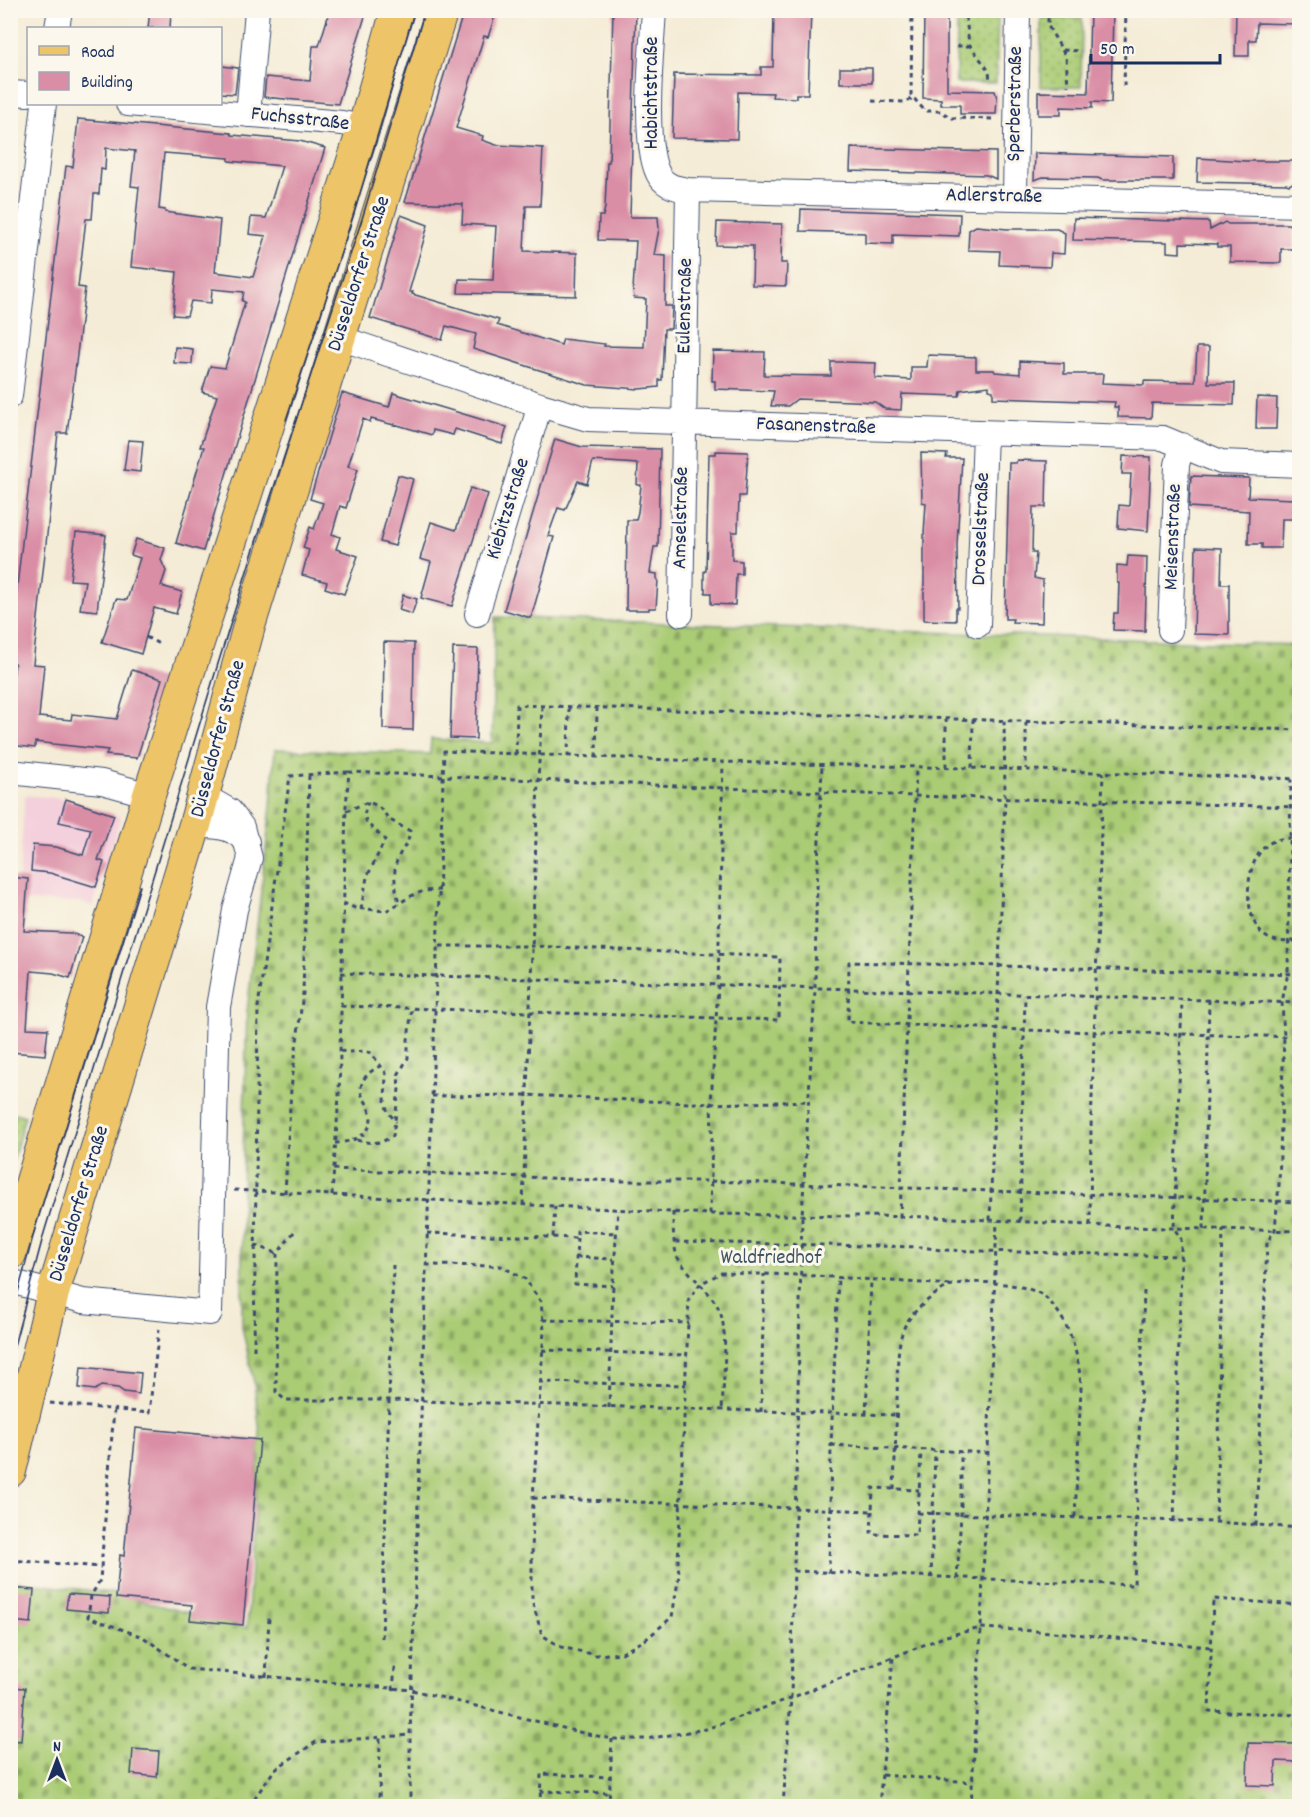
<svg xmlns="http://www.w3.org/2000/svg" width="1310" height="1817" viewBox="0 0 1310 1817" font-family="Dekko,sans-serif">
  <defs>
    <pattern id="grass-dots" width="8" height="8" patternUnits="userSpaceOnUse" patternTransform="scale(1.5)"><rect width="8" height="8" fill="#aacc75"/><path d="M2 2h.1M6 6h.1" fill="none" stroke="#8aa663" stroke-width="1.8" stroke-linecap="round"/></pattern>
    <pattern id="cemetery-stones" width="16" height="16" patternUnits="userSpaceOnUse" patternTransform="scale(1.5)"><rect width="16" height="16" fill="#aacc75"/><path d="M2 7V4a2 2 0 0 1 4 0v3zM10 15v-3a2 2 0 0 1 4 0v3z" fill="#8aa663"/></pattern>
  </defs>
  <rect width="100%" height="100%" fill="#fbf7ec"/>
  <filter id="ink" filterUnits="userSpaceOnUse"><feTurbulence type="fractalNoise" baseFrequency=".0167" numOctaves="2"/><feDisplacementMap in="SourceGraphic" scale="12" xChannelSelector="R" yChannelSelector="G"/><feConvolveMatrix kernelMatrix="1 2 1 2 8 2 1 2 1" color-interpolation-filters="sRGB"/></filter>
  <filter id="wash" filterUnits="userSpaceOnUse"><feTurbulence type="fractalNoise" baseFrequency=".008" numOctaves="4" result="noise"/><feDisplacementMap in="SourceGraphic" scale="24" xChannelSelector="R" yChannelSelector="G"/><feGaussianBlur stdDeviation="1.35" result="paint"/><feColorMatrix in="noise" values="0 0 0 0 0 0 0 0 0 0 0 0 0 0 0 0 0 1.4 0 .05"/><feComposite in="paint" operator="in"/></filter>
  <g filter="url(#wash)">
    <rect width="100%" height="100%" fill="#f4ecd6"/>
    <path fill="#f4cfdc" d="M25,795L66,799L121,817L93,906L79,902L26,901L29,878L19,877Z"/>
    <path fill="url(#grass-dots)" stroke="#627e6a" stroke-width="1.5" d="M957,17H998L996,83H956Z
      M1041,18H1082L1081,87H1041Z
      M11,1112L25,1116L11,1168L10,1112Z"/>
    <path fill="url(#cemetery-stones)" stroke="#627e6a" stroke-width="1.5" d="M495,617L1299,645V1806H11V1581L111,1593L247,1628L260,1434L254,1382L242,1327V1191L247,1011L271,806L275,749L430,754L431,739L492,743Z"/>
    <g id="blocks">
      <path fill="#da8ea6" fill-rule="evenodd" d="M150,10L171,12L170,28H148Z
        M330,10H367L338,104L264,97L266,77L310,81L313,46H319Z
        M464,10H497L488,37L484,36L456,128L483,136L482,140L496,145L543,148L540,206H526L524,251L577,253L576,296L458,293L459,279L493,280L496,226L462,224L463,204L405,202Z
        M613,10H636L630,217H658L659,229L654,255L666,256L665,306H672L671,329H664L662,380H659V387L639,389L587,385L473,349L476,334L446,326L442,340L370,318L401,215L428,225L409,292H413L412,294L499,320L497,325L561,345L563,339L605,344L604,346L644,347L646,299L634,298L633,290L636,241L598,240L599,216H603L605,208L607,162H609Z
        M774,10H811L808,94H796V98L772,97L773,93L738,92L737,139L672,138L674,74L761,75V67H773Z
        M924,10H947V90L995,91L997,98L996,114H960V105H941V99L923,98Z
        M1090,10H1113L1111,103L1092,102V108L1061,107V115H1038V92L1088,93Z
        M1236,10H1299V24L1257,23L1256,40H1249V56H1235Z
        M222,66L238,68L235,94L220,93Z
        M840,68H872V83H840Z
        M78,119L231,133L232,135L300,141L325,148L203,551L176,543L204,447H200L217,396L202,392L210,366L225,368L245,302L242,301L244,292L212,289L211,303L191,301L187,316L173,315L177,272L131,267L139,187L131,186L135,151L106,148L105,170L101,169L99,194H94L92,219H86L78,287L85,288L73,388L67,433H58L33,664L44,665L39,717L71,720L72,714L117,719L132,670L162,679L137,758L106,755L108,750L35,742V748L10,745V700L15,663L10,662V646L66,166L73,167ZM164,153L229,158V161L282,166L266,218L251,217L249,234L266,236L253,277L215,272L220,220L165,212V210L159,209Z
        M851,148L996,152V179L987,175L850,171Z
        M1035,153L1173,157V180H1102L1098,178L1043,177L1034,180Z
        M1198,158L1245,161H1297V181L1289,185L1286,184L1197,182Z
        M801,209L960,214L959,236L893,234V244L865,243V233L800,231Z
        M1074,218L1209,222L1210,230L1225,222L1228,224H1288L1294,228V249H1281V263L1230,262V247H1217V244L1180,243V253L1167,252V242L1073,240Z
        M717,222L782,224L781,263H787L786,286L752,285L753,246L716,245Z
        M976,226L1007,229H1057L1065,233L1064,254L1051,253L1050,267L999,265L1000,251L968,250L969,230Z
        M175,347L193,349L192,364L174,363Z
        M1197,347H1209L1208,383H1235L1234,405L1152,403L1151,418L1118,417V407H1114L1115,402L993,398V391L989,390V386L960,390L959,396L902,394L901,410L885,409L875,402L852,401L797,399L788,406H771L774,391L715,389V381H712L713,351L765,352L764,375L831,376V362H844L876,363L875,378L911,380V367H927L928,355L976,357V370H994L995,372L1020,374V361L1064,363V374H1103L1102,383L1144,385V381L1195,382Z
        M342,393L389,407L393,393L507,427L502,444L455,429L453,435L433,430L432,435L394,424V425L371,419L370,422L363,419L348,466L358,469L346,508L340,506L332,534L340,537L336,549L358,556L344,594L325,588L327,582L302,575L309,550L303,548L310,527L314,529L323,503L310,499Z
        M1257,397L1277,398L1276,429H1256Z
        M555,439L582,447L660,449L658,547H654L650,573L657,574V580H658L656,608H649V610H626L627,520H636L638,512L641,485H637L638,464L593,461L587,484L578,481L565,510L558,508L548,536L554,537L531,618L504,610Z
        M128,440L143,441L140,472L124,470Z
        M716,451L748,452L745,496H739L738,532H732V560L742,561V574H736L735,605L711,604V593H705V588H704V571H706L709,454H716Z
        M921,453L947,454L946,458H962L957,544L958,608H956V621L924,620V534L926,503L922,502Z
        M1123,456L1151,457L1148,531L1118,528L1119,505L1129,506L1131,474H1122Z
        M1017,460L1047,461L1046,507H1033L1032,553H1036L1034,578L1043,580L1042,623L1012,622L1013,619H1005L1009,463H1016Z
        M398,475L413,479L395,546L380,542Z
        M1191,476L1249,478L1248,497L1294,499L1293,519H1282L1281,548H1262V544H1248L1249,511L1189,507Z
        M470,488L488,494L452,606L421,598L431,562L420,559L431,522L456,530Z
        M76,532L106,535L97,611L80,609L85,581L70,580Z
        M136,539L165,548L161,560L166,571L161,586L182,592L176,614L154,608L141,654L102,642L116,599L127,600L140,558L131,555Z
        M1196,547L1222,548L1221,584H1229V635L1194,634Z
        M1128,556L1147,557L1145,631L1113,630L1114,613H1118L1119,583H1117V565L1127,566Z
        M403,595L417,599L412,614L399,610Z
        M384,642L414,643L413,730L383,729Z
        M453,648L478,649L476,739L450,738Z
        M66,799L114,815L98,860L104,862L96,887L50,873L31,871L33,845L56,847L83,855L91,829L59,822Z
        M10,877L28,879L24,931L71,933L82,937L70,978L53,973L31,971L27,1028L48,1029L45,1055L10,1052Z
        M81,1367L141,1373L139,1394L124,1392L118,1388L101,1386L95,1390L79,1388Z
        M136,1428L260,1440L243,1625L190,1620L192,1605L116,1598L120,1555L124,1556Z
        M10,1588L34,1590L31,1623L10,1621Z
        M68,1594L110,1597L109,1613L66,1609Z
        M10,1687L25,1688L21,1741L10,1740Z
        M1248,1743L1299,1744V1762L1276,1761L1275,1786L1247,1785Z
        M133,1749L159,1751L157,1777L131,1774Z"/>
    </g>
  </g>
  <g filter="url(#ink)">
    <use href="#blocks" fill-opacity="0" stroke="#3c4b70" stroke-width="1.5"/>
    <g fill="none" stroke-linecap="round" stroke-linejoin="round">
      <g stroke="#3c4b70" stroke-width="26">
        <path id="minor" d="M654,10C652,48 641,149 660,177C667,187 677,188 688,190L1300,205
          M57,28L60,10
          M10,93L28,94
          M128,104L342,123L364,127
          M248,115L257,10
          M1015,198L1018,10
          M340,338L540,405L588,419L1163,438L1221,462L1300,465
          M10,396L44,104
          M477,614L540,405
          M681,614L688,190
          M978,625L985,433
          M1170,630L1177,465L1182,445
          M10,772L102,782L149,795
          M195,825C219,827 229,825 247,842
          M10,1281L83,1301L210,1313L218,1007L235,910L250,858L242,827L230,811L204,796"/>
      </g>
      <g stroke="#3c4b70" stroke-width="34">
        <path id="major" d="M10,1254L149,795L364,127L397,10
          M10,1471L53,1293L195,825L249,626L442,10"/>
      </g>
      <path stroke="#3c4b70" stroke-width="3" stroke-dasharray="4.5 4.5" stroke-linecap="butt" d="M912,10L911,95L925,111H941L951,118L996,119
        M966,17L969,44L989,71L990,82
        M1048,18V26L1066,57L1068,86
        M957,46H970
        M1063,50L1081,51
        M1124,86L1126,10
        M872,101L907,102L913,98
        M146,637L159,644
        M1026,722V769
        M516,754L517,705L1300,730
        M568,757L569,708
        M596,757L597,708
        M946,767V719
        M972,768L973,720
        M346,811L368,802L378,806L390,820L410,831C409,841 406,844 401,852C391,868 395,886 399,903
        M1300,840C1241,824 1236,921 1268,938C1279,943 1288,942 1300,940
        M343,903L355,908L386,911L413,895L424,891L440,890
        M361,909L367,877L385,840L367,823L364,815L368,802
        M341,973L1300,1003
        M1300,974L849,962L848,1022L1023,1030L1300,1037
        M341,1006L779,1020L780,957L531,946H438
        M340,1051L348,1052L365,1051L371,1053L386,1073L385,1103L388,1112L396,1122
        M432,1096L526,1095L711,1104L810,1101
        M357,1140C372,1144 380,1144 393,1136L399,1089L398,1075L408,1058V1040L412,1007
        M335,1143C358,1142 380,1131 367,1104C364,1098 360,1095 361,1087C363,1076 371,1071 380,1066
        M333,1169L617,1181H711L1300,1202
        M234,1190L710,1214L933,1217L1126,1227L1300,1231
        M285,1193L291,1089L303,993L309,775
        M332,1195L339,1095L346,806L349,772L914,796L1300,807
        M523,1205L538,781L542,706
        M673,1212C673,1223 673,1249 678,1258C689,1276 709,1289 719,1309C729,1331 723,1385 722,1411
        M710,1214L712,1132L711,1104L718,986L723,762
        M900,1217L916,767
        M990,1220L1005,797L1004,721
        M1020,1221L1025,995
        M1090,1225L1091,1127L1103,772
        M1204,1229L1209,1000
        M294,1232L277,1254L276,1392L285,1400H389L897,1415
        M427,1233L577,1238V1231L616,1233
        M553,1237L555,1206
        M577,1238L575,1284L613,1286
        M675,1242L922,1247L941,1250L1181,1256
        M255,1245L276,1253
        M576,1257L614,1259
        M426,1265L501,1266L525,1279L541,1302L544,1330L533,1498L532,1564V1600L542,1635L561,1647L596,1655L622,1653L645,1640L672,1617L679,1575L678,1562L689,1299L700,1284L721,1273L801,1275L951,1285
        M543,1320L689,1323
        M254,1350L258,1007L290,776L349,772
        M542,1350L687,1355
        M539,1382L686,1385
        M50,1403L149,1413L159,1329
        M609,1408L613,1284L618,1210
        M114,1410L100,1580L91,1596L88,1617L143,1637L189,1669L412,1690L583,1733L612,1739H646L706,1729L791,1698L946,1636L981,1628L1053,1632L1210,1647
        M761,1412L764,1274
        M866,1414L871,1280
        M831,1445L988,1453
        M894,1490C895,1459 896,1429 897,1399C898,1377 895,1341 907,1322C914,1310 939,1289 952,1285C972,1279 1029,1283 1045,1297C1070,1320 1079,1355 1081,1388L1075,1517
        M533,1498L872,1511L873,1488L919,1490
        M872,1511L871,1534L917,1535L921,1451
        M918,1513L1216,1522L1300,1528
        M1174,1521L1181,1265V1239L1174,1228L1182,1000
        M1216,1521L1223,1229
        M1256,1526L1267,1242L1275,1230L1279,1184L1284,1036L1282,1002L1288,973L1291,779
        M1297,1527L1300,1508
        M10,1560L101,1567
        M794,1571L1134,1585L1144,1291
        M829,1573L831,1445L838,1278
        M931,1578L935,1451
        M957,1579L961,1514V1452
        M1300,1605L1213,1599L1209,1711L1300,1715
        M382,1638L393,1265
        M266,1677L269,1618
        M393,1690L395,1667
        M882,1775L971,1782
        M540,1791L610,1793
        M249,1806L275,1769L316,1742L410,1735
        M379,1806L380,1736
        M410,1806V1735L444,751L723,762L1004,769L1300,779
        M540,1806L541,1774L610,1777
        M609,1806L612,1739
        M783,1806L791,1698L802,1216L815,989L816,913L822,765
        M879,1806L893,1658
        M971,1806L981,1628L997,1221"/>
      <use href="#minor" stroke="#fff" stroke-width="24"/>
      <use href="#major" stroke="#eec469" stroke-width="32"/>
      <path stroke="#1b2f5e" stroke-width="1.5" d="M286,420L353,217L415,10
        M10,1322L35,1229L140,886
        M10,1361L44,1233L217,667L256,542L362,219L425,10"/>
    </g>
  </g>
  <g text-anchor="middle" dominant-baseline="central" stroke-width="6" stroke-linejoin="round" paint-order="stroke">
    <g font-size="21" fill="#1b2f5e" stroke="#fbf7ec">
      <text transform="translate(653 93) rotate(-90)">Habichtstraße</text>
      <text transform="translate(1016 104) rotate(-89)">Sperberstraße</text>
      <text transform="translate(300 120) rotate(6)">Fuchsstraße</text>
      <text transform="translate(994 197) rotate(1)">Adlerstraße</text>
      <text transform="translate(360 274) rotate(-72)">Düsseldorfer Straße</text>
      <text transform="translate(686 306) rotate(-89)">Eulenstraße</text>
      <text transform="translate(816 427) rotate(2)">Fasanenstraße</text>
      <text transform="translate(509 509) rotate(-73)">Kiebitzstraße</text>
      <text transform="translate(682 518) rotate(-89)">Amselstraße</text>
      <text transform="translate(982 529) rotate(-88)">Drosselstraße</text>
      <text transform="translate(1174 537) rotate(-88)">Meisenstraße</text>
      <text transform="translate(219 739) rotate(-75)">Düsseldorfer Straße</text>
      <text transform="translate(80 1204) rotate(-73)">Düsseldorfer Straße</text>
    </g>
    <g font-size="21" fill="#3f5664" stroke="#fbf7ec">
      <text x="771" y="1259">Waldfriedhof</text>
    </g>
  </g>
  <rect width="1310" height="1817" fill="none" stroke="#fbf7ec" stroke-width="36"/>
  <rect x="27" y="27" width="195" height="78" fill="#fbf7ec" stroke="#a1a7b3" stroke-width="1.5"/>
  <rect x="39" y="46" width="30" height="9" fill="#eec469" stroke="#a1a7b3" stroke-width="1.5"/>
  <text x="81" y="57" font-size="18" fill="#1b2f5e">Road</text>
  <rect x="39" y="72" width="30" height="18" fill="#da8ea6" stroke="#a1a7b3" stroke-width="1.5"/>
  <text x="81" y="87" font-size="18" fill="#1b2f5e">Building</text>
  <g transform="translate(57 1760)" stroke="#fbf7ec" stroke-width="4.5" paint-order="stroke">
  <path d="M0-4.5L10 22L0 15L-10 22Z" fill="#1b2f5e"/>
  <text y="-9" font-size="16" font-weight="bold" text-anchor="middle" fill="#1b2f5e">N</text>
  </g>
  <path d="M1091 54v9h129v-9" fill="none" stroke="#1b2f5e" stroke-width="3"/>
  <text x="1100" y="54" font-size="18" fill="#1b2f5e" stroke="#fbf7ec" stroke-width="4.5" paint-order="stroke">50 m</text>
</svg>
